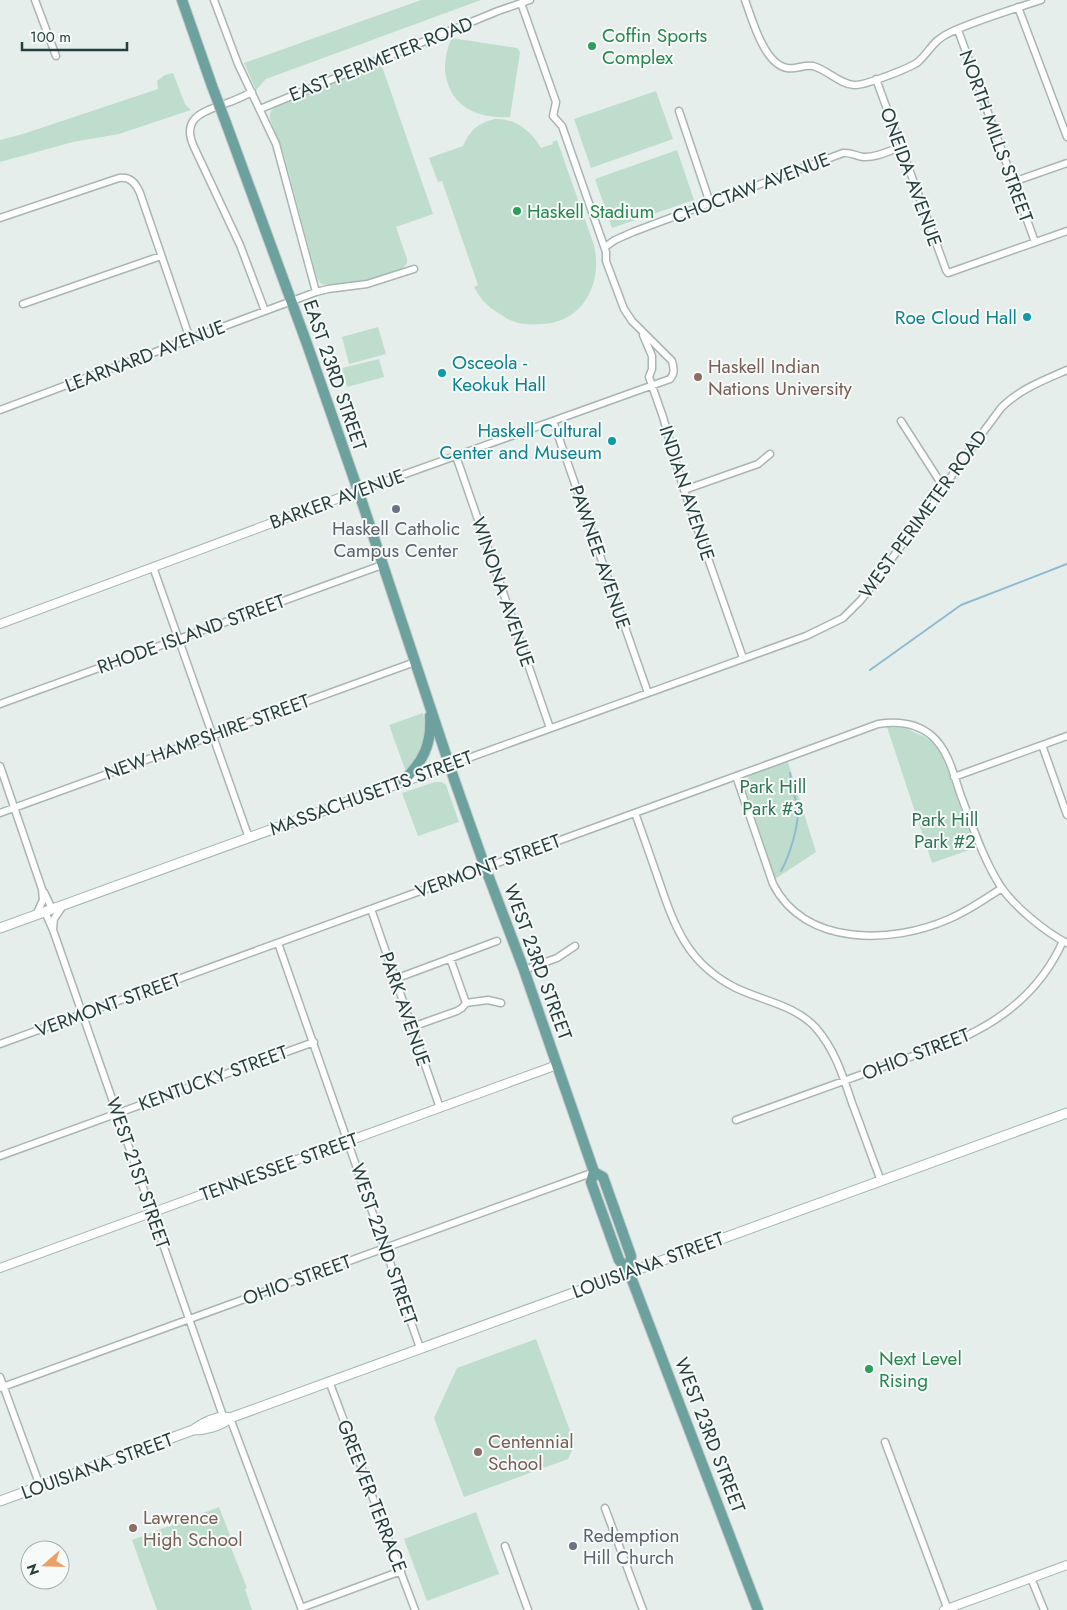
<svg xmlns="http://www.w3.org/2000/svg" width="1067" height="1610" viewBox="0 0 1067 1610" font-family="Jost,sans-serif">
  <rect width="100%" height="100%" fill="#e5eeeb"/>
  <path fill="#bfddcd" d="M421,0H481L266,79L256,90L244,63Z
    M452,38L517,48L520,52L510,117C476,119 448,106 445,69C445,58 447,48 452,38Z
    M379,65L383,69L433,214L396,227L407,259V263L403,268C382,279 345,287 321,284L317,278L284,155L270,119C268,108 278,106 286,102Z
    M173,73L185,104L191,110L119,134L73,142L0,162V140L23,134L158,89L157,81L165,75Z
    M656,91L673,139L591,168L574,119Z
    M495,119C515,118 531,131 541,148L553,144L552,142L557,140L594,245C603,285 582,322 543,324C525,325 515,325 500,314C488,307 480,299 474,287L478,285L442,181L438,182L429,158L463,146C469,131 479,122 495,119Z
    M677,150L694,200L612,228L595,179Z
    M378,327L386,354L349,364L342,337Z
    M379,359L384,377L347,387L342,368Z
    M423,713L426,728L420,755L406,772L389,725Z
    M887,727L905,728L925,737L934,744L944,760L975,848L932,863Z
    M788,762L816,852L775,879L744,783L749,776Z
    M435,782H442L446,785L459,822L418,836L402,793Z
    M536,1339L575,1444L568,1459L464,1497L434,1418L457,1368Z
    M219,1507L233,1543L230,1545L247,1588L245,1589L252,1610H157L132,1540Z
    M476,1512L499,1574L427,1601L404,1539Z"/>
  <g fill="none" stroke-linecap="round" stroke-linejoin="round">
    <path stroke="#90bacf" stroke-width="2" d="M870,670L961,605L1067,564
      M781,871C789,857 801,821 797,805C794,794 791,784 790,773"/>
    <g stroke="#a8b6b3" stroke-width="9">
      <path id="minor" d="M35,0L56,56
        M214,0L238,64L276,144L316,292
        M745,0C752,19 764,64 787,68C796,70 804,64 813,66C828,70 839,84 854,85C864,86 910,68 918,62C931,50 933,40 951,32C980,19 1011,10 1041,0
        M1018,7L1067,137
        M958,30L1035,242
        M876,79L946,270L948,273L1067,231
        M252,92C244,96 236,100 227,103C205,111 180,117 194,147L240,245L265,311
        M260,109L498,11L530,0
        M679,111L710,203
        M1013,182L1067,163
        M0,218L119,178C130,176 136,183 140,193L190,339
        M605,247L615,240L633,232L843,153C850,152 856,156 863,157C876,158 889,151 900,147
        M23,304L161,256
        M643,335L652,356V369L649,377L663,417L684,490L743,658
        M0,410L316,292L328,289L367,284L414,269
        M553,421L648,693
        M901,421L944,488
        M456,456L550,728
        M684,490L758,464L770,454
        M358,491L670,379C675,373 674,369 672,361L632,321L624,309L606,261V252L562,126L553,116L556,102L521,3
        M153,567L249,838
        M0,704L382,565
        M1042,745L1067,815
        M449,765L806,636L843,618L861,600L944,488L958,466L1001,408C1018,390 1044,380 1067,370
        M0,766L42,889L43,900L36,915
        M736,776L773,884C805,947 893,944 949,919C968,911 985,899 1002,888
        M954,777L1067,736
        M0,813L415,662
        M635,813C643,835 651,858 659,881C675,928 688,964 736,988C763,1001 795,1005 816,1028C835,1050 843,1076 852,1103C862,1129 871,1155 881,1181
        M44,892L52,909
        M371,909L440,1108
        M45,912L53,930L223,1416
        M53,929L54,919L62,907
        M278,943L420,1348
        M450,958L466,1003
        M524,970L557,958L575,946
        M395,979L497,941
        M412,1027L457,1011L462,1008L466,1003L488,1000L501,1003
        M0,1044L783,759L878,724C897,721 917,723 932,736C949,751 954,776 961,796C973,827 983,859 1001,887C1015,907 1045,932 1067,943
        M736,1120L957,1040C1004,1020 1042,988 1063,941
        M0,1156L314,1042
        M0,1377L40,1486
        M329,1381L415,1610
        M0,1388L594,1172
        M230,1418L302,1610
        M885,1442L948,1610
        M605,1508L643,1610
        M505,1546L528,1610
        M1031,1578L1044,1610
        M301,1608L401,1571"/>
    </g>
    <g stroke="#a8b6b3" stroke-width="10">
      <path id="tertiary" d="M0,624L358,491
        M0,1268L557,1065
        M944,1610L1067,1565"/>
    </g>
    <g stroke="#a1b6b3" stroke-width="11">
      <path id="secondary" d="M0,928L449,765
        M193,1430C206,1430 221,1426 230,1418L1067,1113
        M0,1501L193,1430C203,1423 217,1415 230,1418"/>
    </g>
    <g stroke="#c2c9c9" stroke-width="12">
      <path id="primary" d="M182,0L212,86
        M226,123L307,344L361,499L454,779L485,867L524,970L594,1172L591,1182L619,1260L629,1272L758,1610
        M403,781C423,762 432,744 430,716
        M594,1172L603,1177L631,1256L629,1272"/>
    </g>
    <use href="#minor" stroke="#fff" stroke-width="6"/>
    <use href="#tertiary" stroke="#fff" stroke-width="8"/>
    <use href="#secondary" stroke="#fff" stroke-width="9"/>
    <use href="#primary" stroke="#6ca19d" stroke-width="10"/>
    <g stroke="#c2c9c9" stroke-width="12" stroke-linecap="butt">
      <path id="primary-bridge" d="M212,86L226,123"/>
    </g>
    <use href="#primary-bridge" stroke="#6ca19d" stroke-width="10"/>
  </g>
  <g fill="#2e9e5b" stroke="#f6faf9" stroke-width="2">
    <circle cx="592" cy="46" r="5"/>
    <circle cx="517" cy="211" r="5"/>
    <circle cx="869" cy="1369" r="5"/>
  </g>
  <g fill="#0f9aa8" stroke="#f6faf9" stroke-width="2">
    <circle cx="1027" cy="317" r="5"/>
    <circle cx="442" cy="373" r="5"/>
    <circle cx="612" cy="441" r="5"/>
  </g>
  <g fill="#8d6e63" stroke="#f6faf9" stroke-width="2">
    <circle cx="698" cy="377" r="5"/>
    <circle cx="478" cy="1452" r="5"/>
    <circle cx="133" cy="1528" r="5"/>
  </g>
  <g fill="#6b7280" stroke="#f6faf9" stroke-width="2">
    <circle cx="396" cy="509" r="5"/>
    <circle cx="573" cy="1546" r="5"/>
  </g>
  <g text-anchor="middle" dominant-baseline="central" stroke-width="4" stroke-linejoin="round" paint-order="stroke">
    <g font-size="19" fill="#27864d" stroke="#f6faf9" text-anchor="start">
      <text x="602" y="35">Coffin Sports<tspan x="602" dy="22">Complex</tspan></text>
      <text x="527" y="211">Haskell Stadium</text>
      <text x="879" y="1358">Next Level<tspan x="879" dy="22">Rising</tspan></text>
    </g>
    <g font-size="19" fill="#253f3d" stroke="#f6faf9">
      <text transform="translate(381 59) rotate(-22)">EAST PERIMETER ROAD</text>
      <text transform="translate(996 136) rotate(70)">NORTH MILLS STREET</text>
      <text transform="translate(911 177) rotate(70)">ONEIDA AVENUE</text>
      <text transform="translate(751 188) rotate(-21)">CHOCTAW AVENUE</text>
      <text transform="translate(145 356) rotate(-21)">LEARNARD AVENUE</text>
      <text transform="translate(335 375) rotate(71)">EAST 23RD STREET</text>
      <text transform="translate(687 493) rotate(72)">INDIAN AVENUE</text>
      <text transform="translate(337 499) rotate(-20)">BARKER AVENUE</text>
      <text transform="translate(923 514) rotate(-54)">WEST PERIMETER ROAD</text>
      <text transform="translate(600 557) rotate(71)">PAWNEE AVENUE</text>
      <text transform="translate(503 592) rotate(71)">WINONA AVENUE</text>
      <text transform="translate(191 634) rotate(-20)">RHODE ISLAND STREET</text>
      <text transform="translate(207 737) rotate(-20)">NEW HAMPSHIRE STREET</text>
      <text transform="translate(371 793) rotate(-20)">MASSACHUSETTS STREET</text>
      <text transform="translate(488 866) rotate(-20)">VERMONT STREET</text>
      <text transform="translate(538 962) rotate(70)">WEST 23RD STREET</text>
      <text transform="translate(108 1005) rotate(-20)">VERMONT STREET</text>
      <text transform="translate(405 1009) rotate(71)">PARK AVENUE</text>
      <text transform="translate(916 1054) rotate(-21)">OHIO STREET</text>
      <text transform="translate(213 1078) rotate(-20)">KENTUCKY STREET</text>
      <text transform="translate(279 1167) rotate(-20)">TENNESSEE STREET</text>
      <text transform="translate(138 1173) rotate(71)">WEST 21ST STREET</text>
      <text transform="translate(384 1244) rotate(71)">WEST 22ND STREET</text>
      <text transform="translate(648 1265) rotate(-20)">LOUISIANA STREET</text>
      <text transform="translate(297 1280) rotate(-20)">OHIO STREET</text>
      <text transform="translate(710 1435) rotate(69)">WEST 23RD STREET</text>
      <text transform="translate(97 1466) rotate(-20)">LOUISIANA STREET</text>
      <text transform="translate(372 1496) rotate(69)">GREEVER TERRACE</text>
    </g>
    <g font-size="19" fill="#0d838f" stroke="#f6faf9" text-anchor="end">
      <text x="1017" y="317">Roe Cloud Hall</text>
      <text x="452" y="362" text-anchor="start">Osceola -<tspan x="452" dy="22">Keokuk Hall</tspan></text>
      <text x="602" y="430">Haskell Cultural<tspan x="602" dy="22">Center and Museum</tspan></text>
    </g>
    <g font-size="19" fill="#785e54" stroke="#f6faf9" text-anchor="start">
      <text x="708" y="366">Haskell Indian<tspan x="708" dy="22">Nations University</tspan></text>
      <text x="488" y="1441">Centennial<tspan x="488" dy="22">School</tspan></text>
      <text x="143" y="1517">Lawrence<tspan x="143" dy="22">High School</tspan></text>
    </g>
    <g font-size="19" fill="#5b616d" stroke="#f6faf9">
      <text x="396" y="528">Haskell Catholic<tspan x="396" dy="22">Campus Center</tspan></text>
      <text x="583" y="1535" text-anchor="start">Redemption<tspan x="583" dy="22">Hill Church</tspan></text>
    </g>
    <g font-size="19" fill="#307458" stroke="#f6faf9">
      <text x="773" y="786">Park Hill<tspan x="773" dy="22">Park #3</tspan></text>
      <text x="945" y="819">Park Hill<tspan x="945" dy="22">Park #2</tspan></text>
    </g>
  </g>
  <g transform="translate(45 1565) rotate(250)"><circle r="24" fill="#f6faf9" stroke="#a2afae"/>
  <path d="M0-4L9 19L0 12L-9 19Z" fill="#eca065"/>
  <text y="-8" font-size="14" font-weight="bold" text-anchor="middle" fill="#253f3d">N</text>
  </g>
  <path d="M22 42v8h105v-8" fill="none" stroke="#253f3d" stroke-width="2.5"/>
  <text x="30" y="42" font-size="15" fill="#253f3d" stroke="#f6faf9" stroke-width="4" paint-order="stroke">100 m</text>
</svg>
